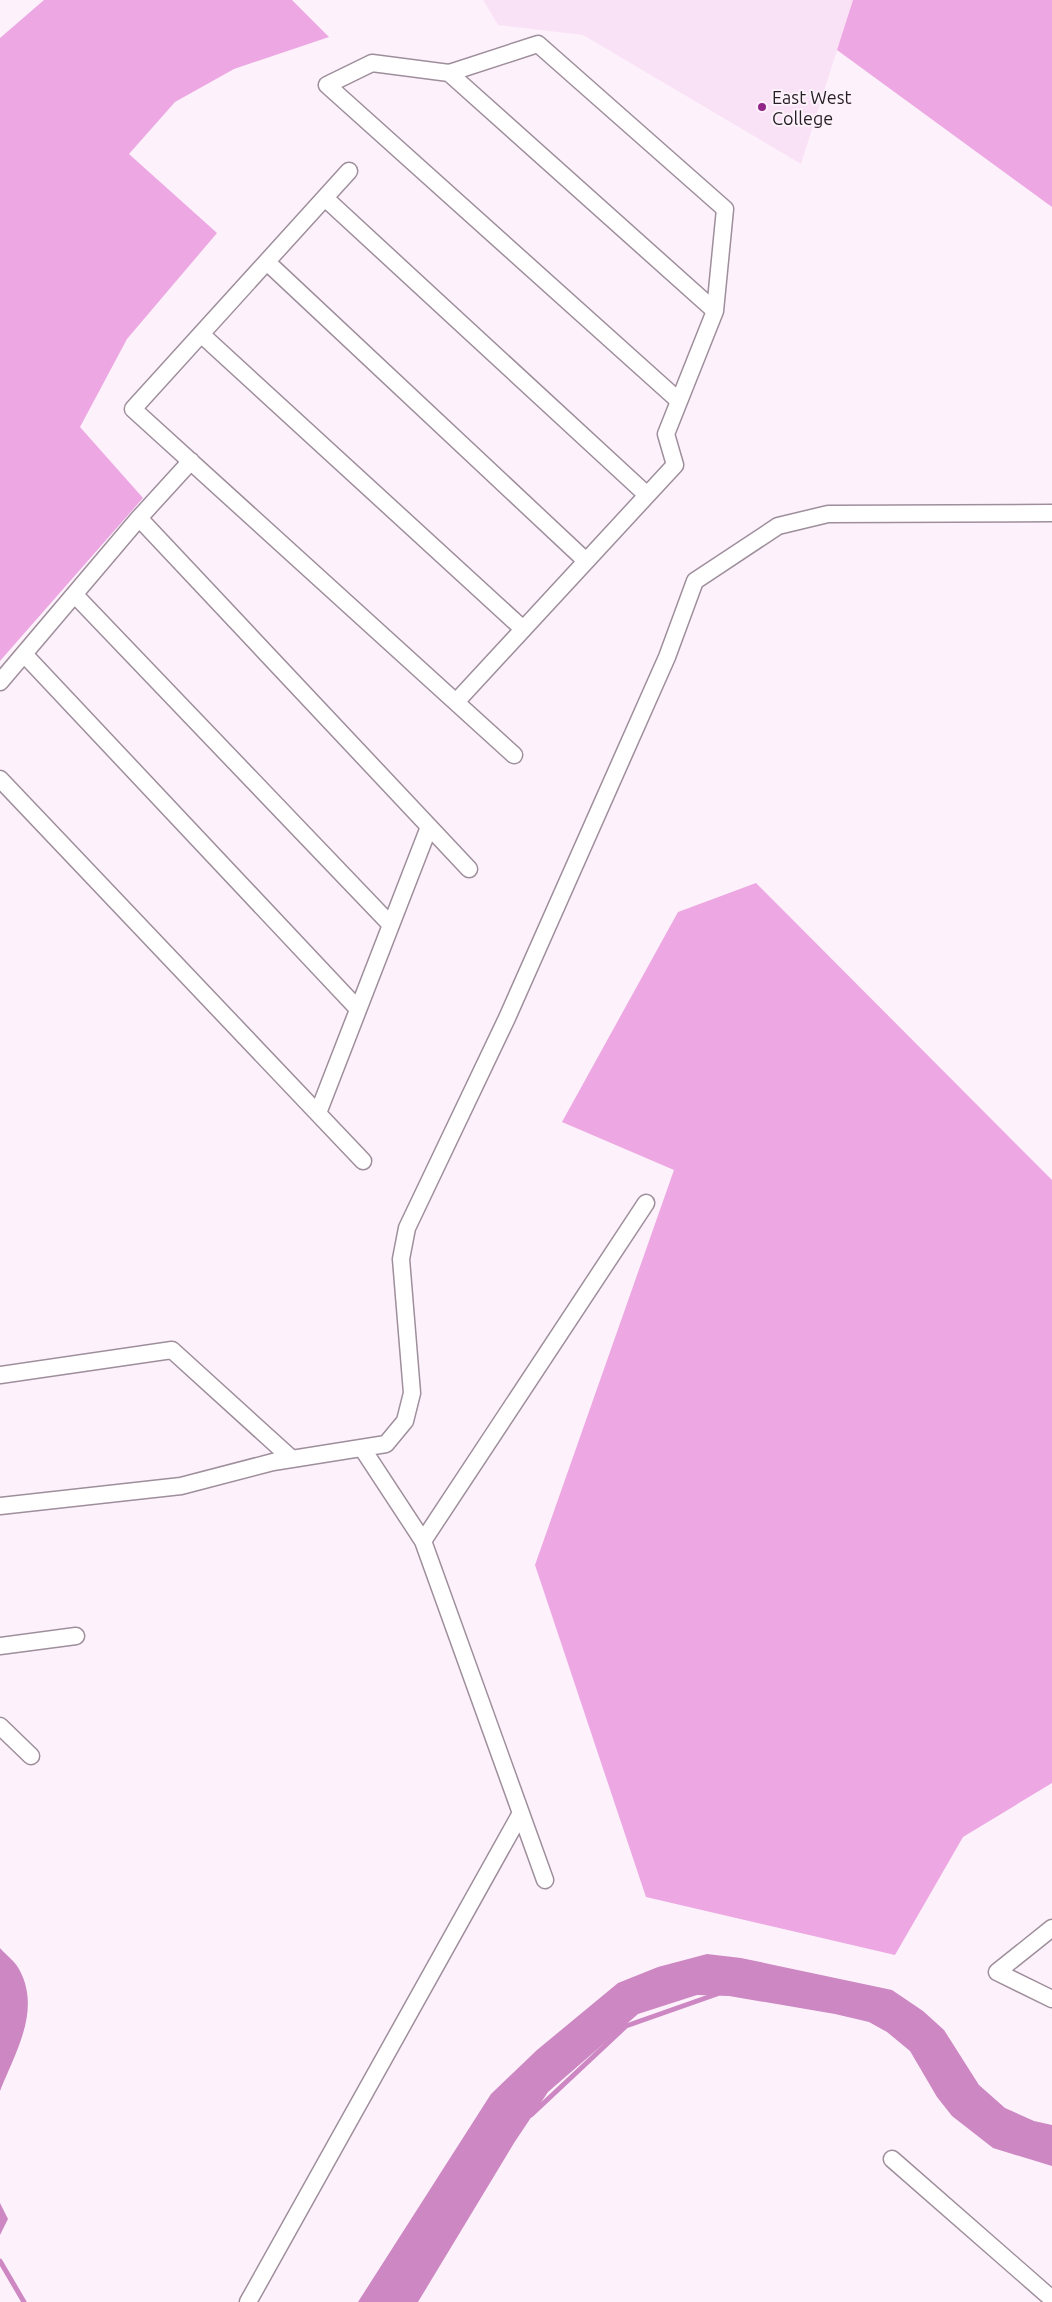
<svg xmlns="http://www.w3.org/2000/svg" width="1052" height="2302" viewBox="0 0 1052 2302" font-family="Ubuntu,sans-serif">
  <rect width="100%" height="100%" fill="#fdf2fb"/>
  <path fill="#fae2f6" d="M483,0H853L801,164L583,35L498,25Z"/>
  <path fill="#eda7e2" d="M44,0H292L329,37L234,69L175,102L129,154L217,233L127,339L80,427L143,498L0,661V38Z
    M853,0H1052V207L837,50Z
    M756,883L1052,1180V1783L963,1837L895,1955L646,1897L535,1565L674,1170L562,1122L678,912Z"/>
  <path fill="#cd87c2" d="M0,1948C6,1955 16,1962 20,1971C41,2011 15,2053 0,2091Z
    M707,1954L741,1958L892,1990L923,2011L944,2030L979,2085L1005,2108L1034,2121L1052,2125V2166L993,2148L952,2116L937,2097L910,2051L887,2032L869,2022L835,2014L729,1996L697,1995L638,2014L548,2092L514,2143L418,2302H358L491,2094L537,2050L618,1983L658,1967Z
    M0,2203L8,2219L0,2235Z"/>
  <g fill="none" stroke-linecap="round" stroke-linejoin="round">
    <path stroke="#cd87c2" stroke-width="5" d="M531,2115L626,2026L717,1994
      M0,2261L24,2302"/>
    <g stroke="#9f8e9c" stroke-width="19">
      <path id="street" d="M449,73L715,311
        M349,171L133,409L514,755
        M325,198L647,495
        M267,262L586,561
        M201,334L523,629
        M139,518L469,869
        M75,595L391,925
        M24,654L358,1009
        M0,682L139,518L191,461
        M456,702L675,465L666,434L715,311L725,209L538,44L449,73L372,63L327,85L679,401
        M0,779L363,1161
        M318,1113L429,827
        M0,1375L172,1350L292,1459
        M362,1448L423,1541L545,1880
        M0,1506L181,1486L273,1462L386,1444L405,1421L412,1393L401,1259L407,1228L507,1018L667,657L695,581L778,526L828,514L1052,513
        M423,1541L646,1203
        M0,1646L76,1636
        M0,1726L31,1756
        M1052,1928L997,1972L1052,1999
        M892,2159L1052,2299
        M248,2302L521,1813"/>
    </g>
    <use href="#street" stroke="#fff" stroke-width="16"/>
  </g>
  <circle fill="#922688" stroke="#fdf2fb" stroke-width="2" cx="762" cy="107" r="5"/>
  <g text-anchor="middle" dominant-baseline="central" stroke-width="4" stroke-linejoin="round" paint-order="stroke">
    <g font-size="18" fill="#251f24" stroke="#fdf2fb" text-anchor="start">
      <text x="772" y="97">East West<tspan x="772" dy="21">College</tspan></text>
    </g>
  </g>
</svg>
